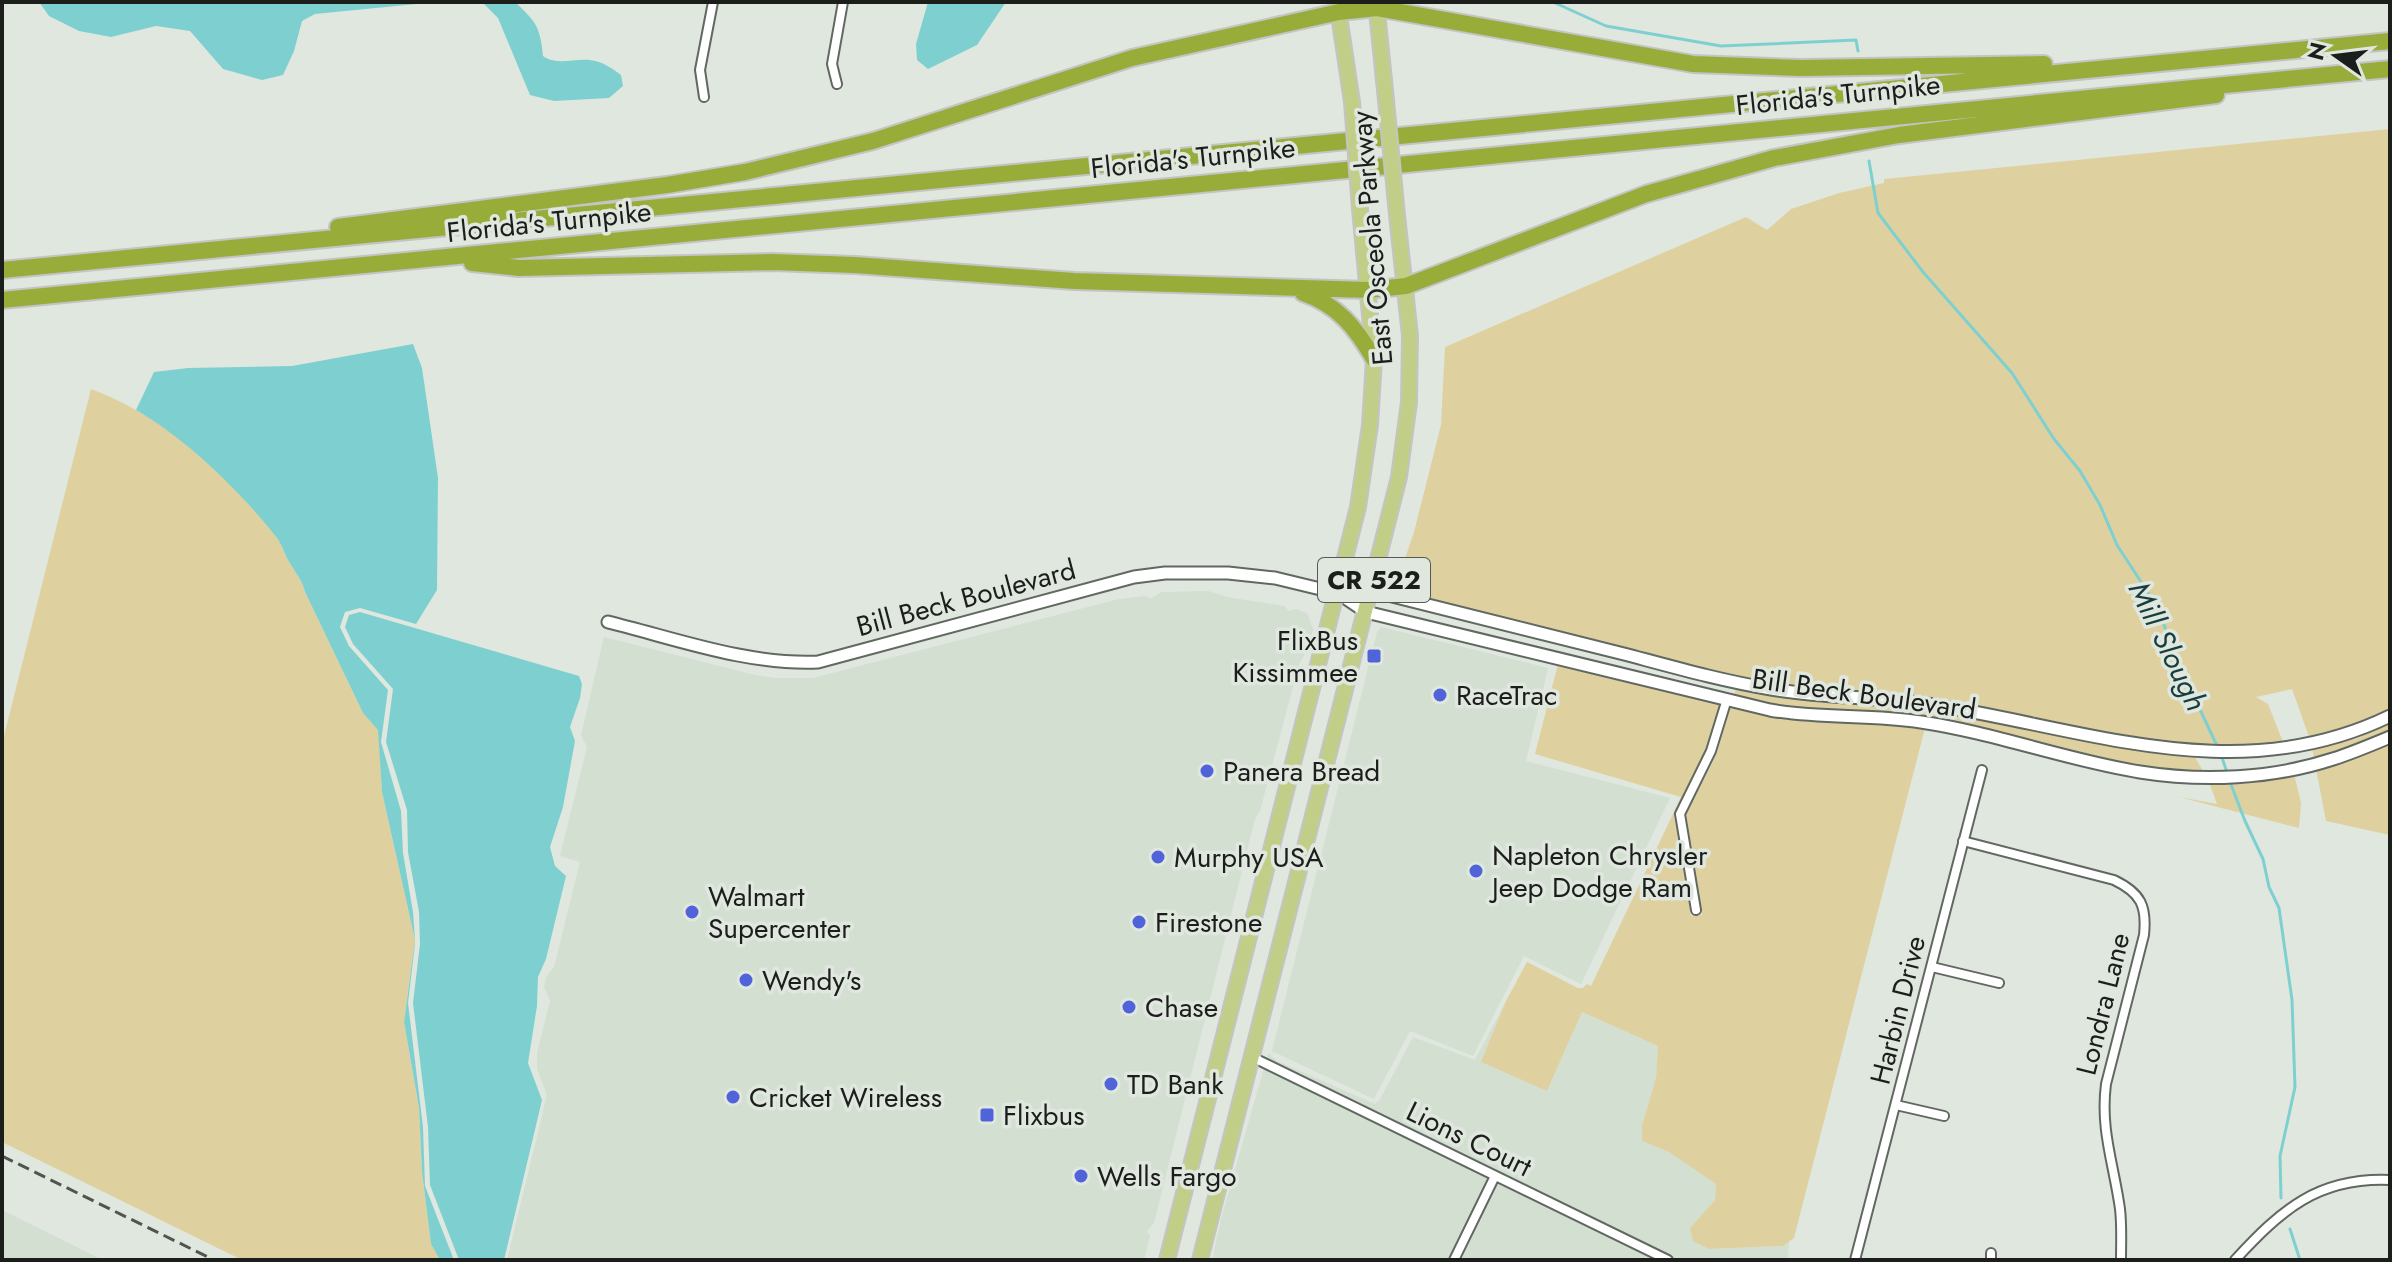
<svg xmlns="http://www.w3.org/2000/svg" width="2392" height="1262" viewBox="0 0 2392 1262" font-family="Jost,sans-serif">
  <rect width="100%" height="100%" fill="#e0e7df"/>
  <path fill="#d2dfd1" d="M1162,592L1208,591L1232,598L1285,606L1288,611L1296,609L1307,613L1313,629L1308,649L1299,664L1260,811L1255,819L1154,1223L1147,1231L1150,1236L1144,1260H507L547,1095L537,1069V1053L550,1001L544,987L546,977L554,967L580,862L560,856L587,747L581,735L604,637L755,675L776,678H813L1119,599L1146,596L1150,599Z
    M1381,627L1548,668L1526,761L1670,798L1581,984L1524,956L1473,1056L1410,1031L1374,1099L1272,1051L1377,632Z
    M1506,1001L1482,1062L1547,1091L1582,1012L1658,1046L1656,1078L1642,1125V1141L1669,1152L1716,1183L1715,1200L1690,1228L1710,1249L1782,1246L1789,1241L1788,1260H1679L1267,1058L1268,1053L1277,1061L1375,1104L1379,1101L1413,1037L1475,1060Z
    M1264,1068L1487,1178L1447,1260H1212L1221,1219Z
    M1498,1184L1656,1260H1461Z
    M2,1210L103,1260H2Z"/>
  <path fill="#dfd19f" d="M2390,129V710L2352,728L2309,737L2292,689L2256,697L2268,704L2283,742L2241,747L2189,746L2144,740L1940,700L1771,684L1394,591L1414,532L1441,425L1445,347L1746,217L1767,230L1791,209L1839,193L1884,183V179Z
    M91,389C163,415 230,477 277,538C283,546 285,557 291,565C297,575 302,580 305,592L363,713L379,730L382,792L415,940L404,1022L419,1108L422,1172L431,1244L440,1260H242L2,1142V744Z
    M1558,664L1720,703L1706,749L1674,814L1691,916L1702,915L1686,816L1717,753L1731,706L1803,721L1885,723L1925,728L1794,1238L1783,1246L1709,1249L1693,1241L1690,1228L1715,1200L1716,1184L1669,1152L1642,1141V1125L1656,1078L1658,1046L1582,1012L1547,1091L1481,1062L1506,1001L1527,962L1578,988H1583L1587,984L1591,986L1681,797L1535,754Z
    M1736,687C1802,702 1870,700 1936,710C2023,724 2109,747 2195,757L2203,771L2140,766L1922,716C1882,712 1841,715 1802,710C1779,707 1756,701 1734,696Z
    M2390,722V731L2314,758L2312,748L2356,739Z
    M2390,743V835L2326,821L2316,769L2334,765Z
    M2294,774L2301,803L2299,828L2179,797L2217,804L2209,782L2274,779Z"/>
  <path fill="#7ed0d0" d="M39,2H437L315,14L302,21L294,51L283,75L262,80L223,69L190,31L156,26L111,37L79,31L49,16Z
    M482,2H515C536,22 540,26 543,56C557,66 573,58 590,60C601,61 612,68 621,75L623,86L609,98L554,101L530,95L498,18Z
    M928,2H1006L977,45L928,69L917,60L916,44Z
    M413,344L422,368L438,478L437,590L416,624L360,608L345,612L340,627L349,646L388,690L381,742L401,811L403,853L413,912L415,940V944L408,1003L423,1127L425,1186L454,1260H440L431,1244L422,1172L419,1108L404,1022L415,940L382,792L378,730L363,713L305,592C302,580 297,575 291,565C285,557 283,546 277,538C240,491 188,440 136,410L154,372L188,368L292,366Z
    M360,612L579,676L582,684L580,698L570,727L575,741L563,807L550,847L555,866L566,876L546,959L538,977L537,1006L528,1063L542,1100L504,1260H459L430,1185L428,1127L413,1003L420,944L419,912L408,852L407,810L386,742L393,689L353,644L345,627L349,615Z"/>
  <g fill="none" stroke-linecap="round" stroke-linejoin="round">
    <path stroke="#7ed0d0" stroke-width="3" d="M1553,2L1606,26L1721,46L1856,40L1858,51
      M1869,161L1878,213L1923,272L2012,373L2054,439L2080,471L2100,505L2117,545L2147,591L2162,620L2182,671L2218,748
      M2221,755L2228,775
      M2230,782L2245,821L2263,859L2269,887L2279,908L2292,1000L2295,1087L2280,1156L2281,1198
      M2290,1229L2300,1260"/>
    <g stroke="#616861" stroke-width="12">
      <path id="minor" d="M837,84L832,64L843,2
        M704,97L700,70L713,2
        M1963,841L2114,880C2141,893 2147,906 2144,935L2106,1084C2100,1130 2114,1165 2120,1209C2122,1226 2121,1243 2121,1260
        M1696,910L1680,814L1711,751L1727,699
        M1932,967L1999,983
        M1252,1057L1668,1260
        M1896,1105L1944,1116
        M1991,1253V1260
        M1454,1260L1495,1176
        M1855,1260L1982,770
        M2235,1260C2281,1210 2318,1177 2390,1180"/>
    </g>
    <g stroke="#616861" stroke-width="15">
      <path id="tertiary" d="M1338,593L1366,612L1770,710C1820,719 1871,714 1921,722C1995,733 2066,760 2140,772C2203,782 2272,779 2333,759C2352,753 2371,745 2390,737
        M608,622C677,639 747,665 818,662L1134,577L1165,573H1228L1275,578L1337,593L1372,591C1456,612 1540,633 1624,654C1673,667 1722,681 1771,689C1827,699 1884,696 1940,706C2093,731 2240,789 2390,716"/>
    </g>
    <g stroke="#c4c4c4" stroke-width="18">
      <path id="primary" d="M1337,2L1352,102
        M1376,2L1385,90
        M1167,1260L1358,507L1370,425L1374,359L1360,209
        M1200,1260L1399,477L1409,402L1410,336L1397,215"/>
    </g>
    <g stroke="#c4c4c4" stroke-width="20">
      <path id="motorway" d="M338,227L667,185L745,172L873,141L1132,58L1339,12L1377,8L1693,64L1801,68L2044,64
        M472,263L519,268L772,262L855,265L1074,281L1368,290L1406,286L1646,194L1774,158L1899,135L2216,95
        M2,270L2390,41
        M1303,293C1338,305 1356,328 1374,359
        M2,300L2390,69"/>
    </g>
    <use href="#minor" stroke="#fff" stroke-width="8"/>
    <use href="#tertiary" stroke="#fff" stroke-width="11"/>
    <use href="#primary" stroke="#c1ce88" stroke-width="14"/>
    <use href="#motorway" stroke="#98ad39" stroke-width="16"/>
    <path stroke="#505550" stroke-width="3" stroke-dasharray="12 6" stroke-linecap="butt" d="M2,1156L214,1260"/>
    <g stroke="#c4c4c4" stroke-width="18" stroke-linecap="butt">
      <path id="primary-bridge" d="M1385,90L1397,215
        M1352,102L1360,209"/>
    </g>
    <use href="#primary-bridge" stroke="#c1ce88" stroke-width="14"/>
  </g>
  <g fill="#5063d9" stroke="#e0e7df" stroke-width="3">
    <rect x="1366" y="648" width="16" height="16" rx="4"/>
    <circle cx="1440" cy="695" r="8"/>
    <circle cx="1207" cy="771" r="8"/>
    <circle cx="1158" cy="857" r="8"/>
    <circle cx="1476" cy="871" r="8"/>
    <circle cx="692" cy="912" r="8"/>
    <circle cx="1139" cy="922" r="8"/>
    <circle cx="746" cy="980" r="8"/>
    <circle cx="1129" cy="1007" r="8"/>
    <circle cx="1111" cy="1084" r="8"/>
    <circle cx="733" cy="1097" r="8"/>
    <rect x="979" y="1107" width="16" height="16" rx="4"/>
    <circle cx="1081" cy="1176" r="8"/>
  </g>
  <g text-anchor="middle" dominant-baseline="central" stroke-width="7" stroke-linejoin="round" paint-order="stroke">
    <rect fill="#e0e7df" stroke="#565a56" stroke-width="2" x="1318" y="558" width="112" height="44" rx="6"/>
    <g font-size="26" font-weight="bold" fill="#1b1e1b">
      <text x="1374" y="580">CR 522</text>
    </g>
    <g font-size="28" fill="#1b1e1b" stroke="#e0e7df">
      <text transform="translate(1838 95) rotate(-6)">Florida's Turnpike</text>
      <text transform="translate(1193 158) rotate(-6)">Florida's Turnpike</text>
      <text transform="translate(549 222) rotate(-6)">Florida's Turnpike</text>
      <text transform="translate(1372 238) rotate(-95)">East Osceola Parkway</text>
      <text transform="translate(966 598) rotate(-15)">Bill Beck Boulevard</text>
      <text transform="translate(1864 694) rotate(8)">Bill Beck Boulevard</text>
      <text transform="translate(2103 1004) rotate(-76)">Londra Lane</text>
      <text transform="translate(1898 1010) rotate(-76)">Harbin Drive</text>
      <text transform="translate(1469 1139) rotate(26)">Lions Court</text>
    </g>
    <g font-size="28" fill="#1b1e1b" stroke="#e0e7df" text-anchor="start">
      <text x="1358" y="640" text-anchor="end">FlixBus<tspan x="1358" dy="32">Kissimmee</tspan></text>
      <text x="1456" y="695">RaceTrac</text>
      <text x="1223" y="771">Panera Bread</text>
      <text x="1492" y="855">Napleton Chrysler<tspan x="1492" dy="32">Jeep Dodge Ram</tspan></text>
      <text x="1174" y="857">Murphy USA</text>
      <text x="708" y="896">Walmart<tspan x="708" dy="32">Supercenter</tspan></text>
      <text x="1155" y="922">Firestone</text>
      <text x="762" y="980">Wendy's</text>
      <text x="1145" y="1007">Chase</text>
      <text x="1127" y="1084">TD Bank</text>
      <text x="749" y="1097">Cricket Wireless</text>
      <text x="1003" y="1115">Flixbus</text>
      <text x="1097" y="1176">Wells Fargo</text>
    </g>
    <g font-size="30" font-style="italic" fill="#173e3f" stroke="#e0e7df">
      <text transform="translate(2168 646) rotate(64)">Mill Slough</text>
    </g>
  </g>
  <rect width="2392" height="1262" fill="none" stroke="#1b1e1b" stroke-width="8"/>
  <g transform="translate(2336 56) rotate(284)" stroke="#e0e7df" stroke-width="6" paint-order="stroke">
  <path d="M0-6L14 30L0 20L-14 30Z" fill="#1b1e1b"/>
  <text y="-12" font-size="22" font-weight="bold" text-anchor="middle" fill="#1b1e1b">N</text>
  </g>
</svg>
